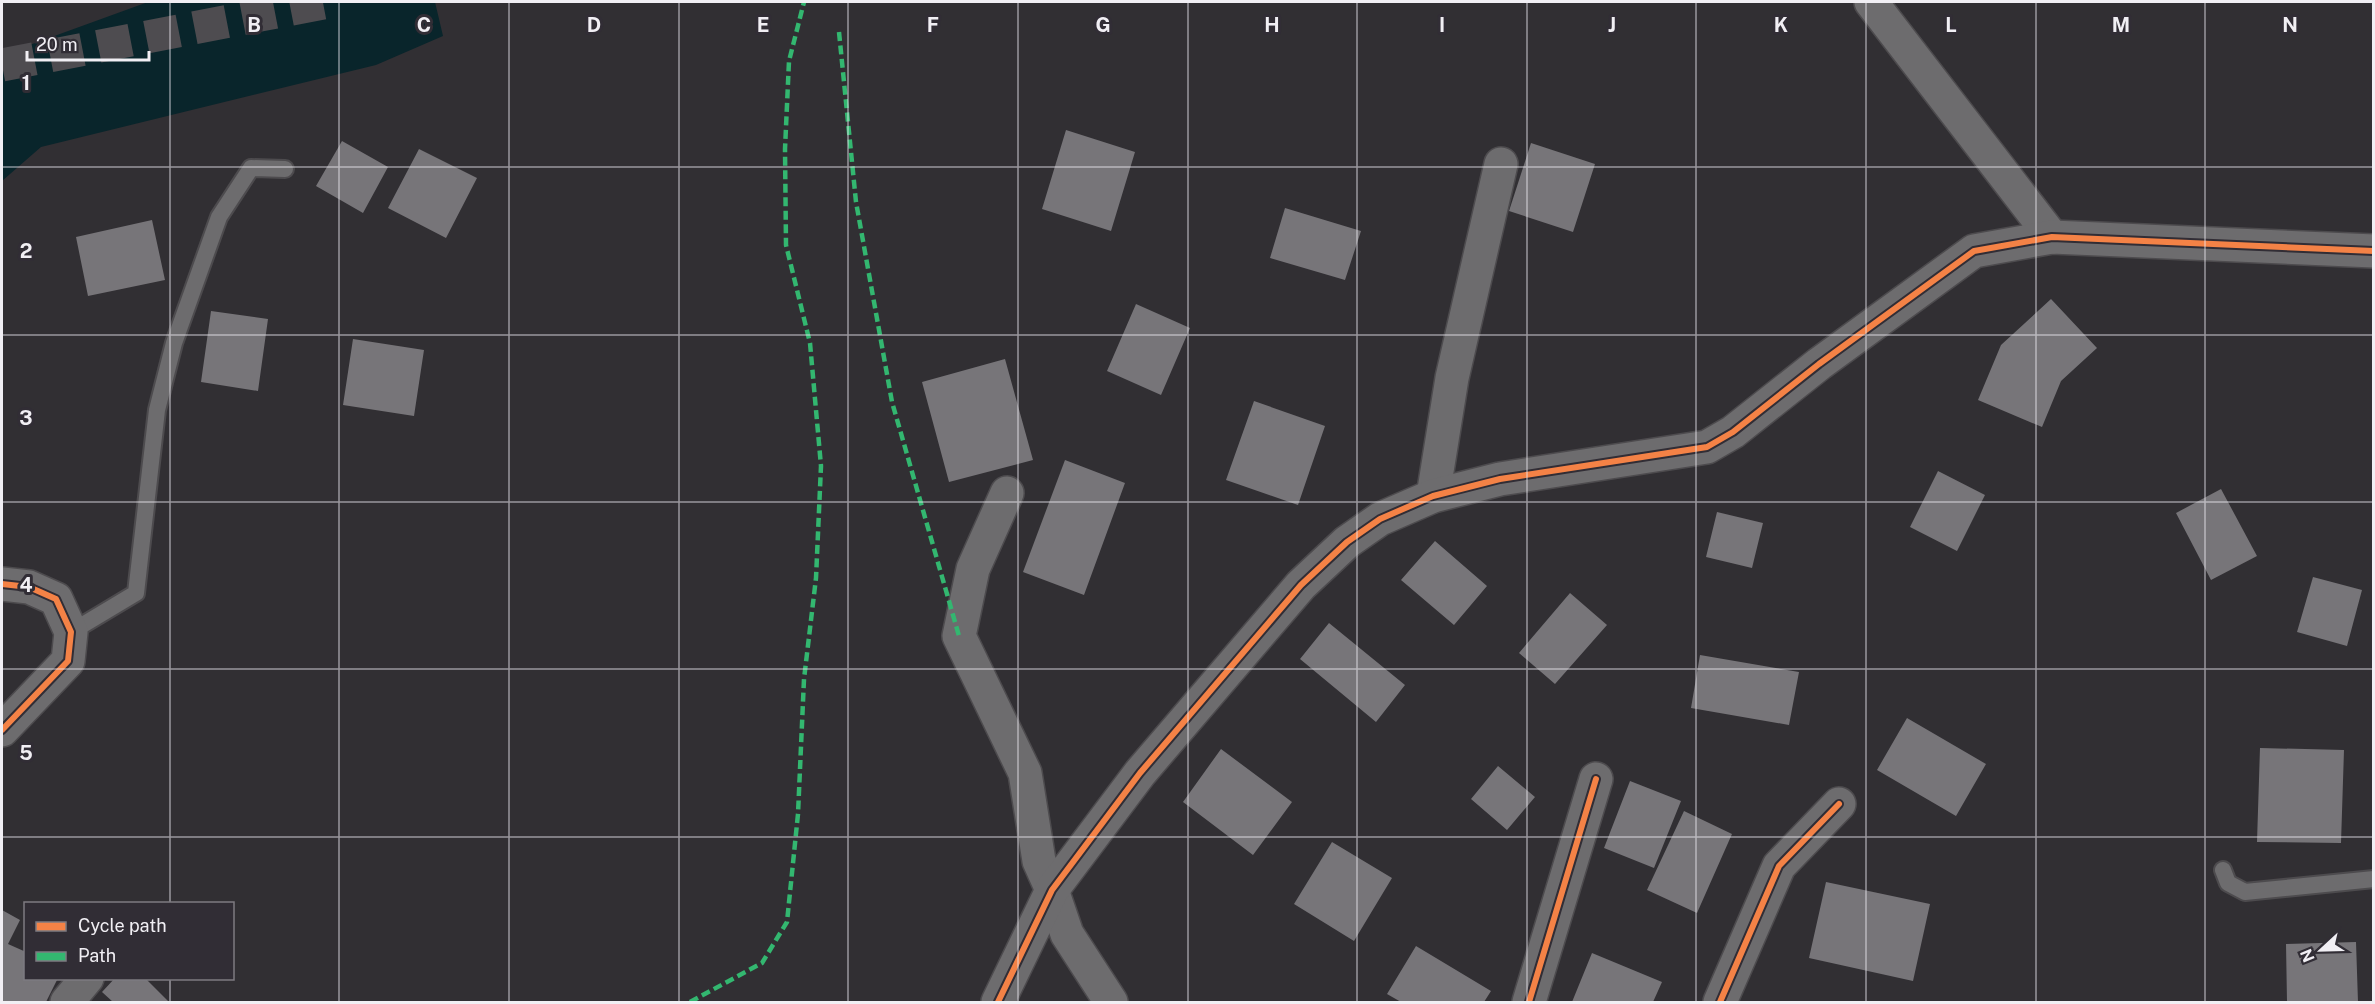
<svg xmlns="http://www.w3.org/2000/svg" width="2375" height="1004" viewBox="0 0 2375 1004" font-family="'Public Sans',sans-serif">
  <rect width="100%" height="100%" fill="#312f33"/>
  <path fill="#09252b" d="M148,2H435L443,36L376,65L41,147L2,181V55Z"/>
  <path fill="#777579" d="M1066,130L1135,152L1111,231L1042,209Z
    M342,141L388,167L363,213L316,186Z
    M1531,143L1595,164L1573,232L1509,211Z
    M419,149L477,178L446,238L388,208Z
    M1285,208L1361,231L1345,280L1270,258Z
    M152,220L165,280L88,296L76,237Z
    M2051,299L2097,348L2061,381L2042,427L1978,400L2001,345Z
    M1136,304L1190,328L1161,395L1107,371Z
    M211,311L268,319L258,391L201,382Z
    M353,339L424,350L414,416L343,405Z
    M1005,359L1033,460L949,482L922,382Z
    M1254,401L1325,426L1298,505L1226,480Z
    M1065,460L1125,483L1084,595L1023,572Z
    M1938,471L1985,495L1957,551L1910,527Z
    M2221,489L2257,556L2211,580L2176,513Z
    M1717,512L1763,523L1752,568L1706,557Z
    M1435,541L1487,586L1454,625L1401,580Z
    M2313,577L2362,590L2347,646L2297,632Z
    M1570,593L1607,625L1555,684L1519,653Z
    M1329,623L1405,685L1376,722L1300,659Z
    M1700,655L1799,672L1789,725L1691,708Z
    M1907,718L1986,764L1956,816L1877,770Z
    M2260,748L2344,750L2341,843L2257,842Z
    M1221,749L1292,802L1253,855L1183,802Z
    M1498,766L1535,797L1507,830L1471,799Z
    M1630,781L1681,801L1654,868L1604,848Z
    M1684,811L1732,834L1697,913L1647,890Z
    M1332,842L1392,878L1354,941L1294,904Z
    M1826,882L1930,904L1913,981L1809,958Z
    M2,910L20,920L8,944L26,952V978H58L46,1002H2Z
    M2356,942L2358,1002H2287L2286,944Z
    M1416,946L1491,991L1484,1002H1401L1387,994Z
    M1592,953L1662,982L1653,1002H1572Z
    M115,978H145L169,1002H113L102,992Z"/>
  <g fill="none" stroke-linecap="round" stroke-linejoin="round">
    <path stroke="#4e4c50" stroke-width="33" stroke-dasharray="33 16" stroke-linecap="butt" d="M2,65L328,2"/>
    <g stroke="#4d4b4e" stroke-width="20">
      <path id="service" d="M71,632L136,593L157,410L174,343L219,217L251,168L285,169
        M2223,870L2228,883L2245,892L2374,879"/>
    </g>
    <g stroke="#4d4b4e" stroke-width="36">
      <path id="minor" d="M1871,2L2052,237
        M1007,493L973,569L959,636L1025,773L1039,861L1052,890L1067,934L1111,1002
        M1433,496L1452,378L1501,164
        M67,1002L87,978
        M1529,1002L1596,779
        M1720,1002L1779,866L1839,804"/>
    </g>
    <g stroke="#4d4b4e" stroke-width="36">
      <path id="tertiary" d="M2,584L29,587L56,599L71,632L68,661L2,730
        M998,1002L1052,890L1140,773L1301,585L1347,542L1380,519L1433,496L1500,479L1707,447L1733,432L1819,364L1974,251L2052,237L2374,251"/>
    </g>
    <use href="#service" stroke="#6d6c6e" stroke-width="16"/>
    <use href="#minor" stroke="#6d6c6e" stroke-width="33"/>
    <use href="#tertiary" stroke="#6d6c6e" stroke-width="33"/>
    <path stroke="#33b770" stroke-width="4.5" stroke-dasharray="9 4.5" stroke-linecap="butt" d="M839,32L856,202L892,402L959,636
      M690,1002L762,963L787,922L798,814L804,679L816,578L821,466L810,343L786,245L785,149L789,61L804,2"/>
    <g stroke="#312d35" stroke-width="10">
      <path id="cycleway" d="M2,584L29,587L56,599L71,632L68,661L2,730
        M998,1002L1052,890L1140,773L1301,585L1347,542L1380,519L1433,496L1500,479L1707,447L1733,432L1819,364L1974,251L2052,237L2374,251
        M1529,1002L1596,779
        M1720,1002L1779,866L1839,804"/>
    </g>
    <use href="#cycleway" stroke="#f48246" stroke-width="6"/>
  </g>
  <path fill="none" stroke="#f1eff4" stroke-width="1.5" stroke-opacity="0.55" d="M170,2V904M339,2V1002M509,2V1002M679,2V1002M848,2V1002M1018,2V1002M1188,2V1002M1357,2V1002M1527,2V1002M1696,2V1002M1866,2V1002M2036,2V1002M2205,2V1002M2,167H2374M2,335H2374M2,502H2374M2,669H2374M2,837H2374M170,978V1002"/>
  <g font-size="20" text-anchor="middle" font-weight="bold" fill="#f1eff4" stroke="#312d35" stroke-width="6" stroke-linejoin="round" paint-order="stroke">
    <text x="254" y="32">B</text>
    <text x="424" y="32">C</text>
    <text x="594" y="32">D</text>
    <text x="763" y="32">E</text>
    <text x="933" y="32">F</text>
    <text x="1103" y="32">G</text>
    <text x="1272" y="32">H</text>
    <text x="1442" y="32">I</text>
    <text x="1612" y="32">J</text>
    <text x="1781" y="32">K</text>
    <text x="1951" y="32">L</text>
    <text x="2121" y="32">M</text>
    <text x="2290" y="32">N</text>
    <text x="26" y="90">1</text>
    <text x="26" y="258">2</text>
    <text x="26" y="425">3</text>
    <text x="26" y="592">4</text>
    <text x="26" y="760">5</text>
  </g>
  <rect width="2375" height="1004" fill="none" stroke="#f1eff4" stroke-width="6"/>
  <rect x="24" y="902" width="210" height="78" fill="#312d35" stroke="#7e7b81" stroke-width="1.5"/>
  <rect x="36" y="922" width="30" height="9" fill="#f48246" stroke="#7e7b81" stroke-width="1.5"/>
  <text x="78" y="932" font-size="18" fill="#f1eff4">Cycle path</text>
  <rect x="36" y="952" width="30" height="9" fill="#33b770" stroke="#7e7b81" stroke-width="1.5"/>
  <text x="78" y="962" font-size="18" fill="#f1eff4">Path</text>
  <g transform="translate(2321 950) rotate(248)" stroke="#312d35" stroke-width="4.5" paint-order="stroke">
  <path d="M0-4.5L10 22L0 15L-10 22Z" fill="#f1eff4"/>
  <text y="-9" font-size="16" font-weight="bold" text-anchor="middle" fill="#f1eff4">N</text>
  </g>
  <path d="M27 51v9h122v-9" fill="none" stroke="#f1eff4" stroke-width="3"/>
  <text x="36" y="51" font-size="18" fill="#f1eff4" stroke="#312d35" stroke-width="4.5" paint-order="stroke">20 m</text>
</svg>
